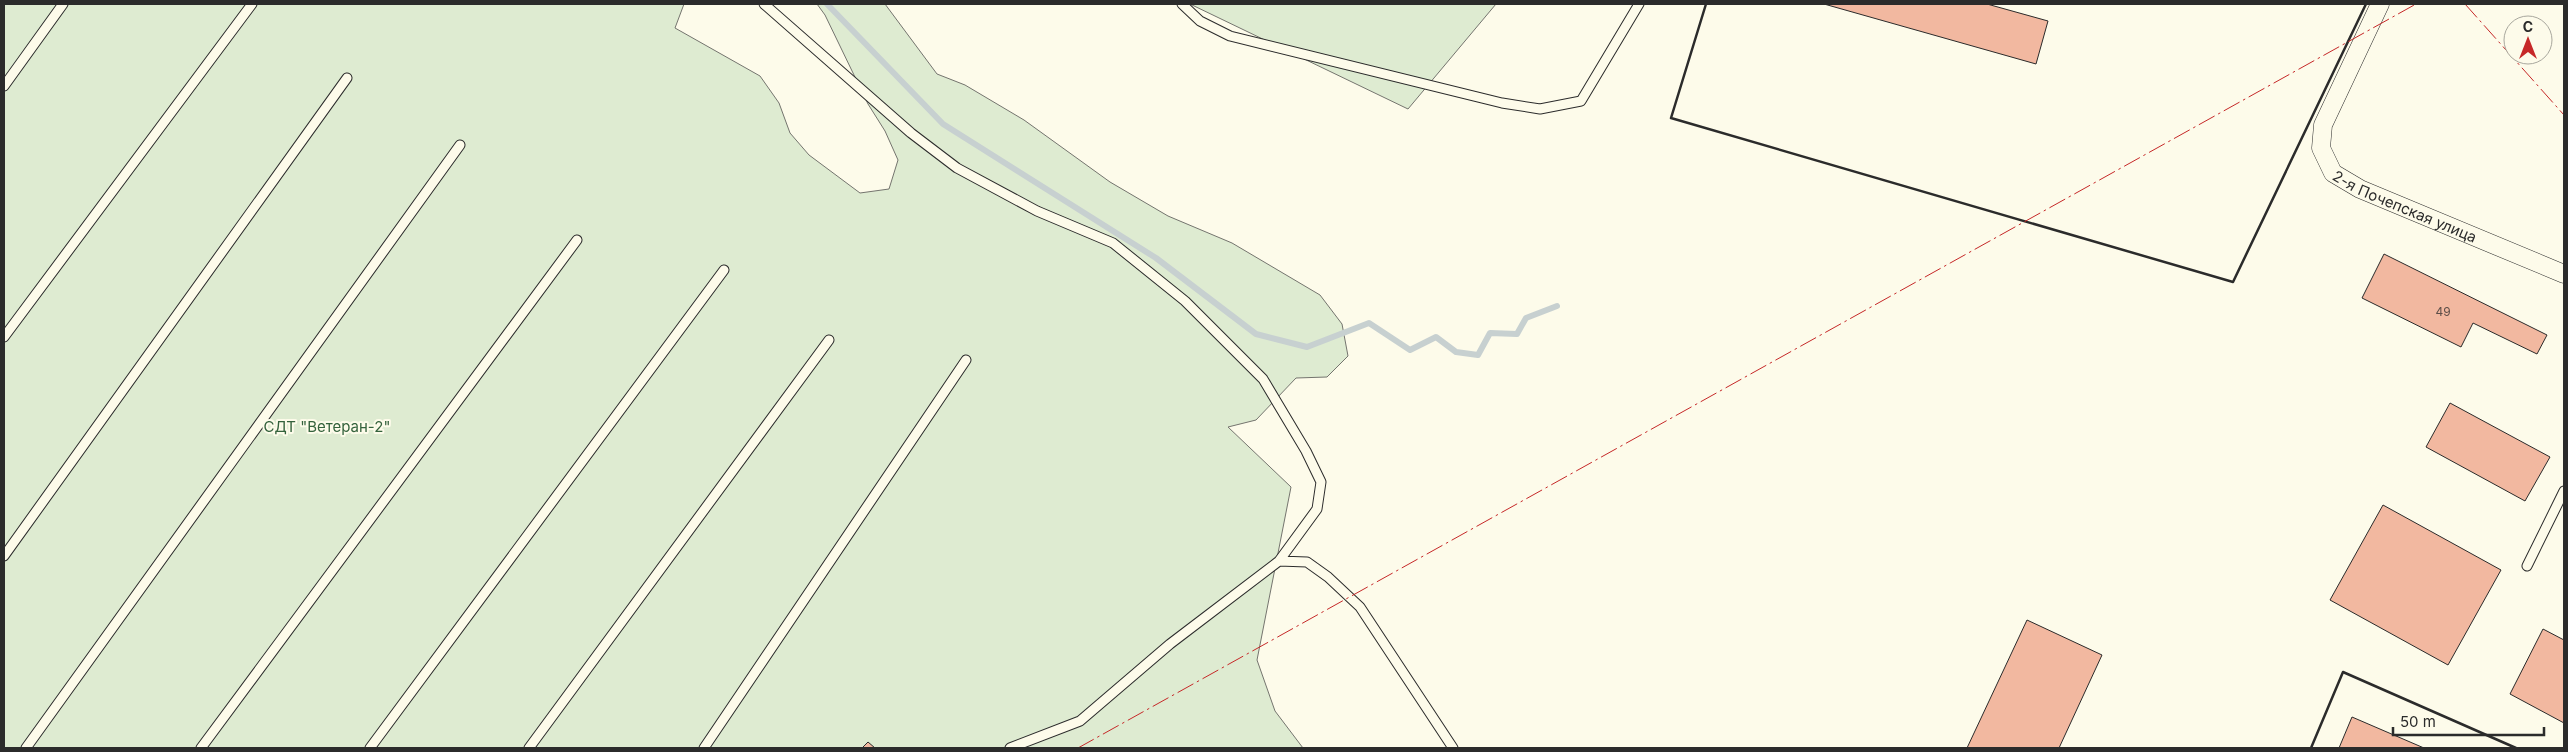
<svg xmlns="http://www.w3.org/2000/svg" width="2568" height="752" viewBox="0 0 2568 752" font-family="Inter,sans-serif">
  <rect width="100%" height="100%" fill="#fdfbea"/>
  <path fill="#deebd1" stroke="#74746e" d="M4,4H684L675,28L760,76L779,103L790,133L809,155L860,193L889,189L898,160L885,131L868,104L825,15L817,4H885L937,74L965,85L1024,120L1110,182L1168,216L1232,243L1320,295L1342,324L1348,356L1327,377L1296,378L1256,420L1228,427L1291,487L1257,660L1275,711L1303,748H4Z
    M1190,4H1496L1408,109Z"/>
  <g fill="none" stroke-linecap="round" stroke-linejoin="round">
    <path stroke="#c7d0d0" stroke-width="6" d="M827,4L943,124L1156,258L1256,334L1307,347L1369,323L1410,350L1436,337L1456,352L1478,355L1490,333L1517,334L1526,318L1557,306"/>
  </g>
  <path fill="#f2b8a0" stroke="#2b2b2b" d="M1824,4H1987L2048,21L2036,64Z
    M2384,254L2547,335L2537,354L2473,323L2461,347L2362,298Z
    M2450,403L2550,457L2525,501L2426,447Z
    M2383,505L2501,570L2448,665L2330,600Z
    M2027,620L2102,655L2059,748H1967Z
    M2543,629L2564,640V723L2510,694Z
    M2352,717L2424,748H2339Z
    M868,742L875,748H862Z"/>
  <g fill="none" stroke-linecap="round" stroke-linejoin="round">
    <g stroke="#2b2b2b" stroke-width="11">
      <path id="lane" d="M764,4L911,133L957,168L1037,211L1113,243L1185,301L1263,379L1306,451L1321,482L1317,509L1279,561L1170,644L1080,721L1010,748
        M1182,4L1200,21L1230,36L1502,103L1540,109L1581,101L1639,4
        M4,86L63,4
        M4,337L252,4
        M4,556L347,78
        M1279,561L1307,562L1328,577L1360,607L1453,748
        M2527,566L2564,491
        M26,748L460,145
        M201,748L577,240
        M370,748L724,270
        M529,748L829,340
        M704,748L966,360"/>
    </g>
    <g stroke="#2b2b2b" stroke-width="19">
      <g id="street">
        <path id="s1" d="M2380,4L2323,125L2321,148L2333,173L2360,189L2564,274"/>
      </g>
    </g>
    <use href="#lane" stroke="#fdfbea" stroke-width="9"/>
    <use href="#street" stroke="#fdfbea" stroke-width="18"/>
    <path stroke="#2b2b2b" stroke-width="2.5" d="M1706,4L1671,118L2233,282L2366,4
      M2311,748L2343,672L2516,748"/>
    <path stroke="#c62828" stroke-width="1" stroke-dasharray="18 4 2.5 4" stroke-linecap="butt" d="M2465,4L2564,115
      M1078,748L2416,4"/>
  </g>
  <g text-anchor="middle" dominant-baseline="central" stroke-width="4" stroke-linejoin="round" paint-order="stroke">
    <g font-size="12" fill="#5d4e48">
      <text x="2443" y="311">49</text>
    </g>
    <g font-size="15" fill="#2b2b2b" stroke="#fdfbea">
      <text stroke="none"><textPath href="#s1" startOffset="264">2-я Почепская улица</textPath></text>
    </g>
    <g font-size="15" fill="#34623c" stroke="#fdfbea">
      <text x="327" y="426">СДТ "Ветеран-2"</text>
    </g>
  </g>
  <rect width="2568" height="752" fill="none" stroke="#2b2b2b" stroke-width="10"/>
  <g transform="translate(2528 40)"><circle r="24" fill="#fdfbea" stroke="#a9a89e"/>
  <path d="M0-4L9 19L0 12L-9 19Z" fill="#c62828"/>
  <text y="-8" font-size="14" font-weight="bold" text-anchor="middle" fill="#2b2b2b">С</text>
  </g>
  <path d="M2393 727v8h151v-8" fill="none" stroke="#2b2b2b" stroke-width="2.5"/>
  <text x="2400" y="727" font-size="15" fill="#2b2b2b" stroke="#fdfbea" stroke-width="4" paint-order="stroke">50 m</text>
</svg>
